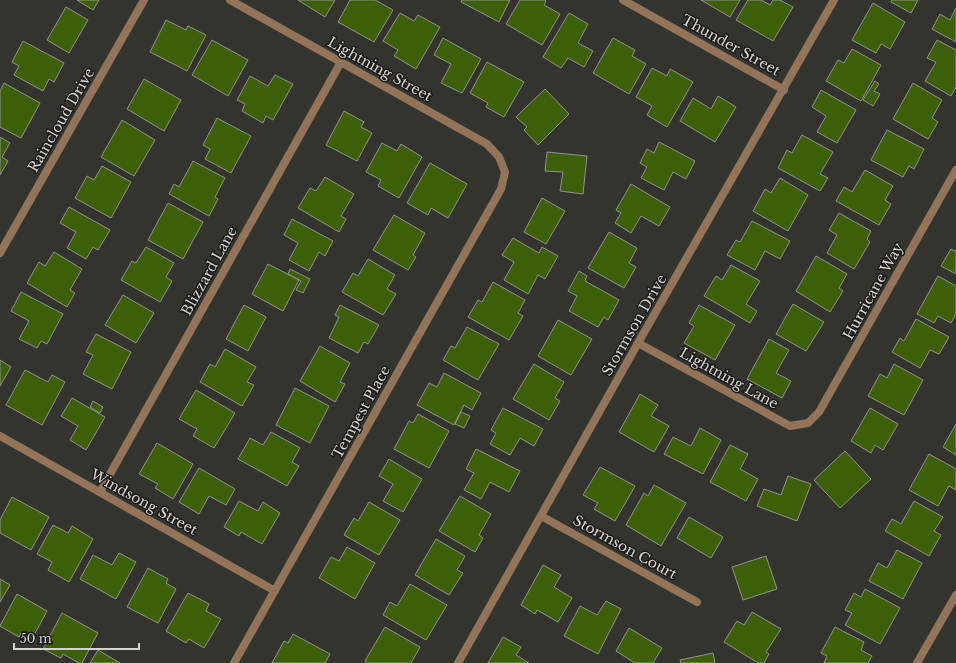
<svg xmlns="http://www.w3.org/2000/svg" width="956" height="663" viewBox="0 0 956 663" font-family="'Libre Baskerville',serif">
  <rect width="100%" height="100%" fill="#34342f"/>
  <path fill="#3c5f07" stroke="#90938e" d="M77,0H99L93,10Z
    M298,0H335L325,17Z
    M350,0H375L393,10L374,42L338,22Z
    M462,0H510L499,22L461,2Z
    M520,0H544L546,1L544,5L560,14L542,45L506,24Z
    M701,0H740L730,17Z
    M748,0H761L770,5L773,0H780L793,7L773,41L736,20Z
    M892,0H918L911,13L891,2Z
    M873,3L905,22L890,49L881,44L876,53L852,40Z
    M66,7L88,20L69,53L47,40Z
    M956,8V42L932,29L940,14L950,20Z
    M400,13L414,21L418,15L440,27L416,69L394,56L398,50L383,41Z
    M569,13L588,24L578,43L593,51L584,67L568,58L561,68L543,57Z
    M166,20L186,30L188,26L206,35L187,71L150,52Z
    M443,38L481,59L462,93L441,83L451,64L434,55Z
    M613,38L635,50L632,56L646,64L629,94L593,73Z
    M212,40L248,60L228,96L192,75Z
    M937,40L956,50V87L951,96L925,81L936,62L927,58Z
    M23,41L64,63L54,82L49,79L43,91L14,75L19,66L12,62Z
    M852,49L881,65L861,101L826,81L838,60L844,63Z
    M487,62L524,82L504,117L486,107L488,103L470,93Z
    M652,68L667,76L670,69L693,82L667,127L647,115L652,106L636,97Z
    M275,75L293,84L273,120L266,116L263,123L242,111L245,104L237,100L250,76L268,86Z
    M144,79L181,100L164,131L127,109Z
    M875,81L879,84L874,91L880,94L873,106L863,100Z
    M4,83L40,103L21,138L0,127V91Z
    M913,83L942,100L932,118L938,122L928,139L893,119Z
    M545,89L569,114L538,145L524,130L527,127L516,117Z
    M821,90L856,110L837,143L817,132L826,116L812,107Z
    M718,96L736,107L715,142L680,121L693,98L711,109Z
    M344,111L364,122L361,127L372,133L357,161L326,145Z
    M217,118L251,136L231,173L205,159L210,149L203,145Z
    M122,120L155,140L134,176L101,157Z
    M887,130L924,149L914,169L909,166L903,177L871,160Z
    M802,135L833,152L820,174L828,178L820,191L778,168L787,150L792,153Z
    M0,137L10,143L2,157L8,161L0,175Z
    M659,142L695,161L686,179L673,172L664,190L641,178L647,167L640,163L647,149L654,153Z
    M382,143L397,151L401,144L422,157L399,198L378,186L381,180L366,172Z
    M547,152L587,156L583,194L560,191L563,172L545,171Z
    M193,161L225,178L215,197L218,199L209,216L169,194L174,184L179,187Z
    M430,163L467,184L448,218L431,208L428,215L407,203Z
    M102,166L131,182L111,218L75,198L87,176L94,180Z
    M865,170L893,186L885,200L891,204L879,225L836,201L844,187L852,192Z
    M325,177L354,194L341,216L346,219L339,232L298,208L310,188L316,191Z
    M780,178L808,195L788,231L753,211L765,189L771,193Z
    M631,184L670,207L659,226L641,216L631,233L615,223L621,213L616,210Z
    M542,198L565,211L546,244L524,232Z
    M168,203L203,222L183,259L148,240Z
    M69,207L110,230L98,250L93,247L86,259L67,248L76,232L60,223Z
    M839,213L871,231L867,239L870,242L854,269L827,253L837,235L829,230Z
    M394,215L425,233L413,255L416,257L408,270L373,250Z
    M292,219L333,241L325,256L319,252L309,271L289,260L298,243L284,235Z
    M752,221L790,241L780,259L765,251L755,270L727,255L736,240L740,242Z
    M609,232L637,248L629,263L636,267L624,288L588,268Z
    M513,238L539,253L542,247L558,256L545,279L538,275L528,294L504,280L514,262L502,255Z
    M146,247L174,263L166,277L172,281L160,302L121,280L132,261L136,263Z
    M951,249L955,251L956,250V274L941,266Z
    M54,252L82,269L70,290L75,293L67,307L27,283L39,262L45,266Z
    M816,256L847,274L839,288L843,291L830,312L796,291Z
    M368,259L395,275L387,289L396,294L383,315L342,292L353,273L358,276Z
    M268,264L299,280L283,311L252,294Z
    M731,265L760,281L746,304L757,311L750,323L704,296L716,276L722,280Z
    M290,269L310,279L303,293L296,290L301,281L288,274Z
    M579,271L587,276L585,281L619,300L608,320L604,317L598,327L569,311L577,296L568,291Z
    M938,276L956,286V314L951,323L938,316L934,323L917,314Z
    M493,282L525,300L518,313L523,316L509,340L468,317L478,300L482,302Z
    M21,292L63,314L47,344L41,341L37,348L19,339L29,321L11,311Z
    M123,295L154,313L136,343L105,325Z
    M793,304L824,322L806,351L776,334Z
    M244,305L266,317L248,351L226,339Z
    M340,305L379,325L368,344L364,342L358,353L329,338L339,317L335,315Z
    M699,305L735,325L715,360L684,343L694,326L689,323Z
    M916,319L949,337L939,354L930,350L920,368L892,352L900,338L904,341Z
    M558,320L592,339L571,375L538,356Z
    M467,327L499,344L478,380L443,360L451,346L455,348Z
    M96,334L131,352L112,389L83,374L93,355L86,352Z
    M769,339L789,350L776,373L791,381L782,398L747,379Z
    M320,346L350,363L340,382L345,384L335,402L300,381Z
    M225,349L256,367L247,382L254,385L242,406L200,382L210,364L215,367Z
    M0,360L11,367L0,386Z
    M534,364L564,382L555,398L560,401L549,420L513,399Z
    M894,364L923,380L904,415L868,396L880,374L887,378Z
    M25,370L48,382L52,375L65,382L42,425L6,405Z
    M444,373L481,393L472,410L464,405L454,425L417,405L429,383L437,387Z
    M295,388L329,406L310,443L276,425Z
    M196,390L235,413L214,448L193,436L197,429L179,419Z
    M640,394L658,405L651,416L669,426L654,452L619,432Z
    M72,398L105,417L86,450L70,440L78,426L61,416Z
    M93,401L103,407L100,413L90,407Z
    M503,408L543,429L534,446L520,438L510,455L490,444L496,433L491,430Z
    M870,408L898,424L883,450L875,445L871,453L851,441Z
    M461,412L470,416L464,428L455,424Z
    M418,414L449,431L429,468L394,449L409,421L413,423Z
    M956,424V455L943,447Z
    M700,428L721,440L703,474L664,454L673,437L691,446Z
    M271,432L300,448L292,462L299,466L287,486L238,459L250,438L263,445Z
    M157,443L193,464L173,499L155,488L158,484L139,474Z
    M730,445L748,454L740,469L758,479L746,501L710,482Z
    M476,449L520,471L509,492L490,482L481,499L464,490L474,473L466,469Z
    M845,451L871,479L840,508L814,480Z
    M929,454L956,469V490L949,486L938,506L909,490Z
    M389,459L422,479L403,512L383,501L393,484L379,476Z
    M600,467L635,486L615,521L594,509L598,503L583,495Z
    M199,468L235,489L226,505L209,496L199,514L179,502Z
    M788,476L811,484L797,521L757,506L764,489L781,495Z
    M654,485L686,503L661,546L626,525L644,493L648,496Z
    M460,496L491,514L479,535L483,538L475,552L439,531Z
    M12,497L49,517L31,550L0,533V520Z
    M239,501L258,511L263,502L280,513L262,544L241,532L239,536L224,527Z
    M914,501L943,517L934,531L941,535L929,556L885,531L892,519L901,524Z
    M369,502L400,520L379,555L344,535L354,518L358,521Z
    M689,517L723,537L711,558L677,538Z
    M53,525L68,533L72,526L93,539L69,582L48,570L52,562L37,554Z
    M436,539L465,556L457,570L463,573L449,595L415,575Z
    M347,547L375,563L355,599L319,578L331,557L339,561Z
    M897,550L922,563L903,599L869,581L878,563L887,568Z
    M119,553L136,562L116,599L80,579L93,555L112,565Z
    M766,556L777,589L743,600L732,567Z
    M543,565L561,575L554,587L572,598L558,622L537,610L535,614L521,605Z
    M148,568L168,579L166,583L176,589L158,623L127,607Z
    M0,579L10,585L0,602Z
    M410,584L447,605L426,640L383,615L390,602L397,606Z
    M865,589L900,608L880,644L845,625L852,613L845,610L854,593L861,597Z
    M188,593L209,604L206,611L221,619L204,648L189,639L186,643L166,631Z
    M17,594L47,611L32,639L21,633L19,637L0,626Z
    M606,601L621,609L598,654L564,636L580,606L597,615Z
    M752,612L781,629L766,652L769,654L764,663H758L724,642L737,621L744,625Z
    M62,613L98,633L82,663H79L63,654L61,658L43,649Z
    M385,627L420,647L411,663H367L365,661Z
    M835,627L864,642L861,650L872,656L868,663H824L827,656L821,653Z
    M629,628L662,648L653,663H635L616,651Z
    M293,634L330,654L325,663H272L284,641L288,643Z
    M503,637L521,647L516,655L529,663H488Z
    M98,650L120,663H90Z
    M713,653L715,663H681L680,660Z"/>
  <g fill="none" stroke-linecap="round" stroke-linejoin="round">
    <path stroke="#91745a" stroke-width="8" d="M230,0L487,144L499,157L505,172L501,189L234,663
      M623,0L784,90
      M0,253L144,0
      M638,343L790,426L808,423L819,412L956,170
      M0,436L275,591
      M100,492L341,62
      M541,516L697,602
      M458,663L638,343L834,0
      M917,663L956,595"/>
  </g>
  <g text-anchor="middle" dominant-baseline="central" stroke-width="3" stroke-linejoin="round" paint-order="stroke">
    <g font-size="14" fill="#d5d4d2" stroke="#1c1b19">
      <text transform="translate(731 45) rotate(29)">Thunder Street</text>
      <text transform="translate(380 69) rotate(29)">Lightning Street</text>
      <text transform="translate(61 120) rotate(-60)">Raincloud Drive</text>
      <text transform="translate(209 271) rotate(-61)">Blizzard Lane</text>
      <text transform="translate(873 291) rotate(-61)">Hurricane Way</text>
      <text transform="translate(634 325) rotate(-60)">Stormson Drive</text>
      <text transform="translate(729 378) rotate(29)">Lightning Lane</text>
      <text transform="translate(361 412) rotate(-61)">Tempest Place</text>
      <text transform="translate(144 502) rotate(29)">Windsong Street</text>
      <text transform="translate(625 547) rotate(29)">Stormson Court</text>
    </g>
  </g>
  <path d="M14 643v6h125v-6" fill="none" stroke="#d5d4d2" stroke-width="2"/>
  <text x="20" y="643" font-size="12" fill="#d5d4d2" stroke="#1c1b19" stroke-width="3" paint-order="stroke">50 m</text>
</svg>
